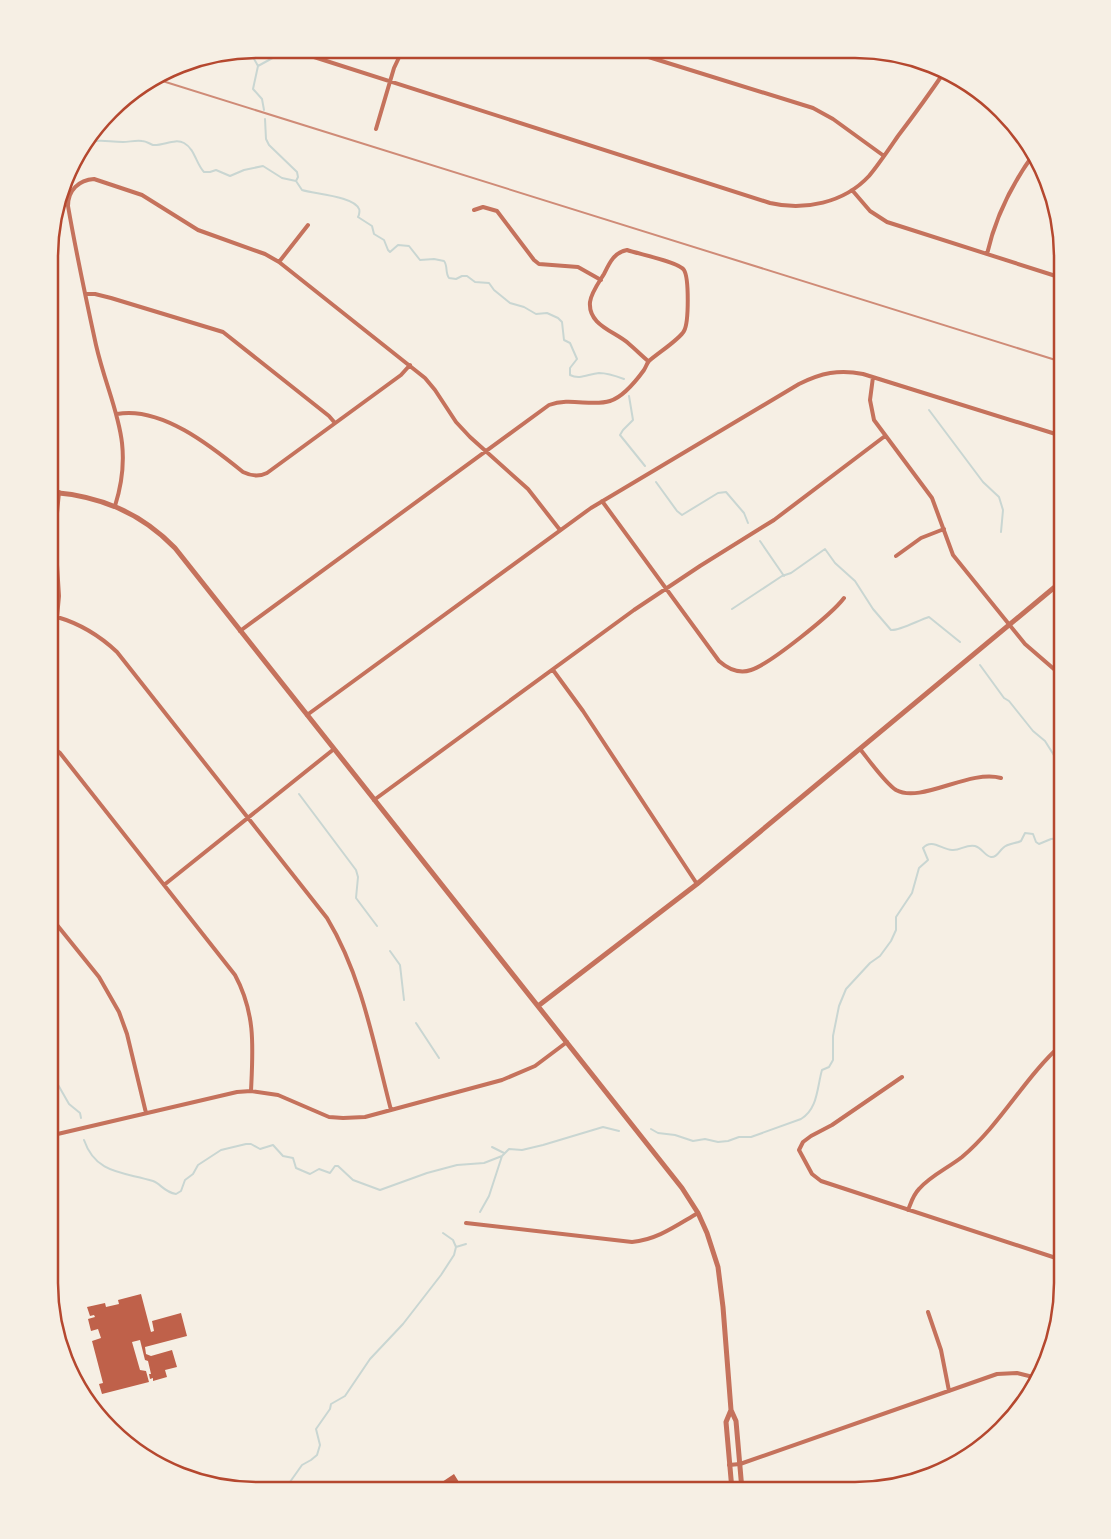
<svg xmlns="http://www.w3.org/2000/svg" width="1111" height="1539" viewBox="0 0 1111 1539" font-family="'PT Sans',sans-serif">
  <rect width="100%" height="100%" fill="#f6efe4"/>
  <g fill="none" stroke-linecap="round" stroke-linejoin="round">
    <path stroke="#c9d6d2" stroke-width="2" d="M253,57L258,66L253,89L262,99L264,110
      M258,66L278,55
      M265,119L266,139L269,145L297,172L298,177L296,181L302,190C314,194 354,196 359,209C360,210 359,216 358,217L372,226L374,234L384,240L388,250L390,252L398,245L409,246L420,260L434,259L444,261C448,266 445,273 449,278L456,279L462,276H467L475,282L489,283L494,290L510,303L524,307L536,314L547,313L558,318L562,322L564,340L570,343L577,359L570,368V375C580,380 588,374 599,373C608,373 616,376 624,379
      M84,144C102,138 106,142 123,142C129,142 136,140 142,141C146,141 150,144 153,145C163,146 175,138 184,143C195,149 196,164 204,172H210L216,170L230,176L244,170L263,166L282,178L296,181
      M629,396L633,420L623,430L620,435L645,466
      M929,410L983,482L999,497L1003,510L1001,532
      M656,482L677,511L682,515L718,493L726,492L744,513L748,523
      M760,541L784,576
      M732,609L782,576L791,573L825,549L835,563L855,581L873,609L891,630C899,631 919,620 929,617L960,642
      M980,665L1004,698L1009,701L1033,731L1045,741L1062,768
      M299,794L356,870L358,877L356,898L377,926
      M390,951L400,965L404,1000
      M416,1023L439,1058
      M49,1055L53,1076L69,1104L80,1113L81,1118
      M651,1129L658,1133L675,1135L693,1141L705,1139L718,1142L728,1141L739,1137H751L801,1119C818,1109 817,1087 822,1070L829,1067L833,1060V1036L839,1006L846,989L870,963L880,956L891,941L896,930V917L912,893L919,868L928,860L923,848C932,838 942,850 952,850C960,851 966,844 975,846C982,848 985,856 991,857C997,858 999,851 1003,848C1008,843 1015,844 1021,841L1025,833L1033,834L1036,842L1039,844L1051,839L1062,838
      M84,1140C96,1175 125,1172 153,1181C161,1184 164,1192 176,1194L181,1191L185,1180L193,1174L198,1165L221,1150L246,1144H251L260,1149L273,1145L283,1156L293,1158L296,1168L310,1174L319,1169L330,1173L335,1166H338L353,1180L380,1190L427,1173L457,1165L484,1163L502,1156
      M492,1147L504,1153
      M480,1212L489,1196L502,1156L509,1149L522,1150L543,1145L603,1127L619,1131
      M443,1233L453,1240L456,1247
      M285,1489L302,1465L311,1460L317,1455L320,1445L316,1429L330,1409L331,1404L345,1396L370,1359L403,1324L441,1275L454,1255L456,1247L466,1244"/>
  </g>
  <path fill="#bf614a" d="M141,1294L151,1332L154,1331L152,1321L181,1313L187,1336L145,1347L146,1354L151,1356L172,1350L177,1367L165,1370L167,1377L153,1381V1378L150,1379L149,1374H151L148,1361L145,1360L140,1340L132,1342L140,1370L146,1371L149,1382L102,1394L99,1384L103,1383L92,1341L101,1338L98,1329L91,1331L88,1319L95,1317L94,1315L90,1316L87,1307L105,1303L106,1307L119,1304L118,1300Z
    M454,1474L462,1487L469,1483L473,1489H439L436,1486Z"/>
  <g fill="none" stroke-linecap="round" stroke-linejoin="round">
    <path stroke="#c5725c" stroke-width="4" d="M289,49L770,203C804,211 844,203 869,176C879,164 889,149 898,136C914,115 930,93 945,71
      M626,50L813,108L833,119L884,156
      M925,62L943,75
      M376,129L394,68L403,49
      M852,190L870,211L887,222L1062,278
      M474,210L483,207L497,211L534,260L539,264L578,267L601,280
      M987,254C995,219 1012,184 1033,155
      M279,262L308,225
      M86,294H95L111,298L223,332L329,416L335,423
      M873,377L870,400L874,420L932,498L953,555L1025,644L1062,676
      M117,414C161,406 211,446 243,472C251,476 259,477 267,473L401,375L410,365
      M602,501L719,661C728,669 739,674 751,670C770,664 832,614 844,598
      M115,506C136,440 110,406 96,345C86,299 76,252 68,206C68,190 79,180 94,179L142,195L198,230L265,254L279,262L425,378L435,390L456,422L470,437L528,489L560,530
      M896,556L921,538L944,529
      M57,617C81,624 99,635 117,652L327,918C362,976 374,1045 391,1110
      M240,631L549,405C570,397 592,407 610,401C623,397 636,381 644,370C646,367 647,363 649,361C658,353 680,339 684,331C689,322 689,278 684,270C679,262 638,254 627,250C614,252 609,264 604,274C599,282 591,293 590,302C588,325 614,331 628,343C635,349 641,355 648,361
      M50,649L57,617L59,596L55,534L59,492
      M553,670L583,711L697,884
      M307,715L591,508L799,384C821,373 839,369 863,374L1062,436
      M50,746L60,753L235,975C256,1014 253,1048 251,1091
      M860,749C869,760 885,783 896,790C921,804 969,769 1001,778
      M374,800L634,610L700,566L774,520L885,436
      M164,885L334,749
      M49,915L99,977L119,1012L127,1034L146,1113
      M902,1077L832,1125L811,1136L803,1142L799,1150L812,1174L821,1181L1062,1260
      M49,1136L237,1092L251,1091L278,1095L329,1117L343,1118L365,1117L502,1080L535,1066L567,1042
      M908,1210C911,1203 913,1195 919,1189C930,1176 948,1168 962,1157C1001,1124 1024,1078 1062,1044
      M466,1223L632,1242C657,1240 677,1225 698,1213
      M1059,1259L1062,1250
      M928,1312L941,1350L949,1391
      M729,1465L740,1464L997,1374L1017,1373L1037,1378"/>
    <path stroke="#c5725c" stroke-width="5" d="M50,492C100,496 140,512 175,548L682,1188L698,1213L707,1233L718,1267L723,1307L731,1410L736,1421L742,1490
      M538,1006L697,884L1062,581
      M731,1410L726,1422L732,1490"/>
    <path stroke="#cf8b77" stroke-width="2" d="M156,79L1062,362"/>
  </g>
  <path d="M0 0H1111V1539H0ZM257 58H855A199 199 0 0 1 1054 257V1283A199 199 0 0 1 855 1482H257A199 199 0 0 1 58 1283V257A199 199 0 0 1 257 58Z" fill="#f6efe4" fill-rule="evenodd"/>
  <path fill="none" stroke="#b5482f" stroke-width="2.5" d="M257 58H855A199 199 0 0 1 1054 257V1283A199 199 0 0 1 855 1482H257A199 199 0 0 1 58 1283V257A199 199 0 0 1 257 58Z"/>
</svg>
